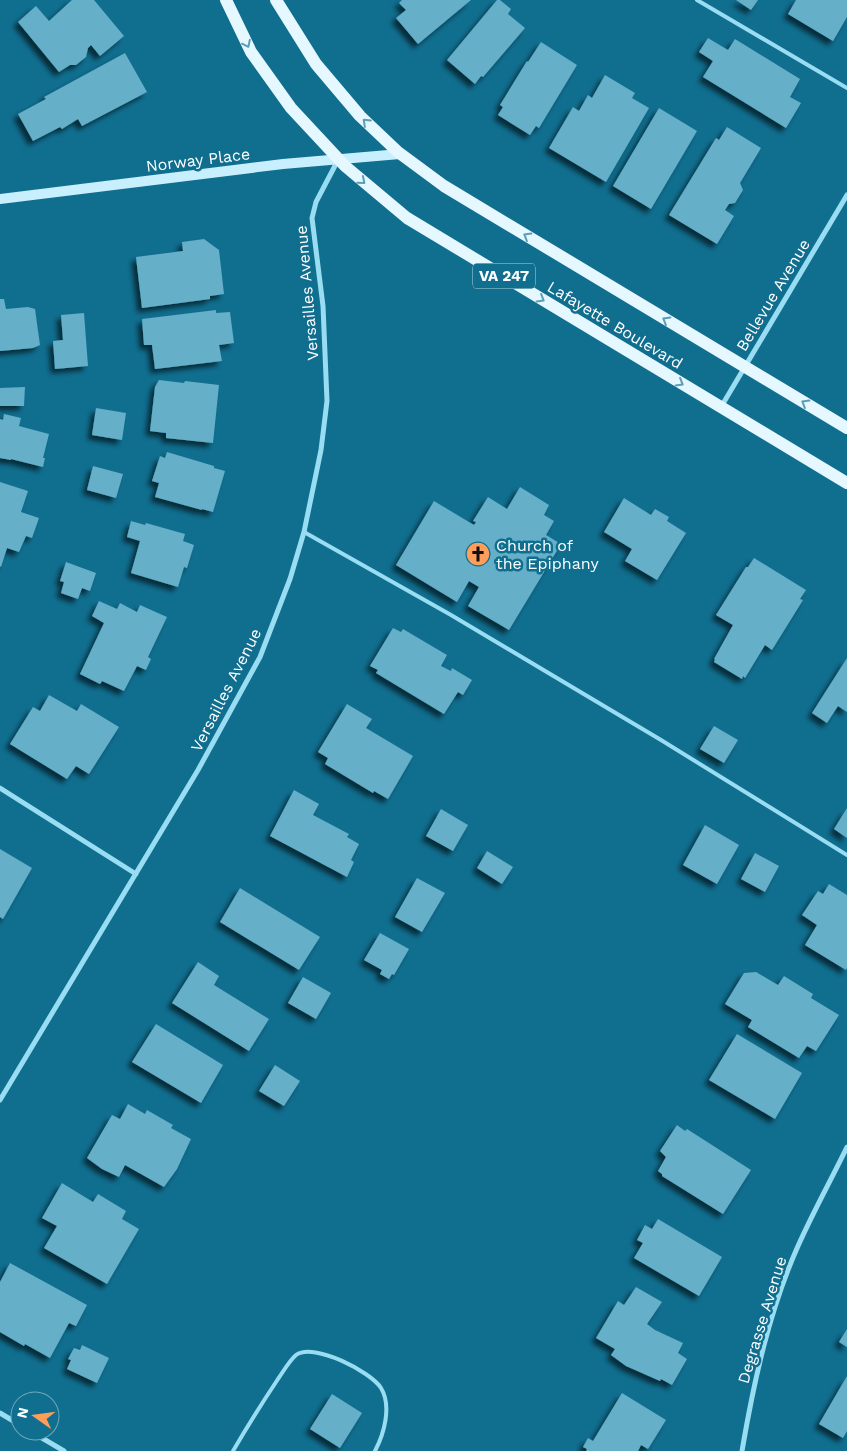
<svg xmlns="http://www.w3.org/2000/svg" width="847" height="1451" viewBox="0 0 847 1451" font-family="'Work Sans',sans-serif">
  <defs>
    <filter id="shadow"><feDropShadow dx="-4.5" dy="4.5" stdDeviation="2.5" flood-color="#0009"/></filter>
  </defs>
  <rect width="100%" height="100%" fill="#106e8f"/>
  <path fill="#65afc9" filter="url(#shadow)" d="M72,0H94L124,36L100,56L91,45L88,48L86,57L76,65H70L59,72L18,22L36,6L49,21Z
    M402,0H471L418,44L396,18L406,10L399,3Z
    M497,0H500L511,9L508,14L525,28L483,77L481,76L475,84L447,60Z
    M736,0H758L751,10Z
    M796,0H847V17L833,41L788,14Z
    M708,38L728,50L735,39L800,79L790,97L801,103L786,128L703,77L713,61L699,52Z
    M541,42L577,65L539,128L536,126L530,135L498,115L503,107L500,105L527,61L528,62Z
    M125,53L147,92L82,126L78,119L62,129L60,127L33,141L18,114L46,99L44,97Z
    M605,75L635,93L632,98L649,108L606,182L549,148L573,107L579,111L588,95L592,98Z
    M659,108L697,131L651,209L613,186Z
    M727,127L761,148L740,183L743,190L735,203L729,204L725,210L734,216L717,244L669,215L716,138L719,140Z
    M204,239L219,250L224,294L210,296V299L142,308L136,257L183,251L182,242Z
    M0,299H4L6,309L28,307L35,309L40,345L33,348L0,351Z
    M216,310V313L230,312L234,343L219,345L222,361L155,369L152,345H144L142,319Z
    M84,313L88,366L55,369L53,341L63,340L61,315Z
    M159,380L184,383L185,381L219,385L213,443L166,438V433L150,431L155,387Z
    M25,387L24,406H0V388Z
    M96,408L126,413L122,440L92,435Z
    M4,414L21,418L19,426L49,434L43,458H45L43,467L11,459V460L0,458V419L3,420Z
    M167,452L214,466V468L225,471L213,512L202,509V510L155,497L159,483L152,481L160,456L165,458Z
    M93,466L123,474L116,498L87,490Z
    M0,482L28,491L21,512L39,518L32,538L26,536L19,552L7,548L1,567L0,566Z
    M520,487L549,505L544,515L554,521L546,535L561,544L509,630L468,606L479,587L469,581L457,602L396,565L434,501L474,525L476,522L473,521L488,497L507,509Z
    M624,498L651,515L655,509L669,517L667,521L686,533L657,580L625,561L632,549L604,532Z
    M131,521L145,525L146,523L185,534L183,541L194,545L187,568L184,567L178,587L131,573L140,541L127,537Z
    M754,558L806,590L800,599L803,600L772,650L765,645L745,678L743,676L742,679L714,662L715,659H714L733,625L716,615L746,567H748Z
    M66,562L96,573L90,591L82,588L78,599L61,593L64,582L60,581Z
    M99,601L117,609L120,603L137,612L140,605L167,617L148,657L151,659L146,670L137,666L124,691L102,681L100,684L80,674L104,623L92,616Z
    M393,628L401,632L403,629L447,655L441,666L451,671L452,668L472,680L463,695L458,692L444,714L376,673L378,670L370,666Z
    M847,658V712L838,706L827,723L812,713Z
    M49,695L77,711L81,704L119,727L89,774L76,766L67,779L10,744L33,707L40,711Z
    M347,704L372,719L366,728L413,756L388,799L374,791L373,793L325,764L328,758L318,752Z
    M714,726L738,740L724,763L700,749Z
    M294,790L319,804L313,815L349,834L347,837L359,844L351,860L354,862L347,877L270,836Z
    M847,808V838L834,829Z
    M441,809L468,825L453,851L426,836Z
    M705,825L739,845L717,884L683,865Z
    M0,849L32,868L3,919L0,917Z
    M487,851L513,867L502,884L477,868Z
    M755,853L779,866L765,892L741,879Z
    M417,878L445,893L422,932L395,917Z
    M829,884L847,895V968L846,970L805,945L817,925L802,915L818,891L823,894Z
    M240,888L320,937L299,970L220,922Z
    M380,933L409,949L394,975L392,974L389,979L380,974L382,970L364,960Z
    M198,962L219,976L214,985L269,1019L249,1051L172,1003Z
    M756,972L778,985L784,976L813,994L811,998L839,1015L816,1051L807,1046L799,1058L748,1027L752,1020L725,1004L744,973Z
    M303,977L331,993L316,1019L288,1003Z
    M156,1024L223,1065L201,1103L132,1062Z
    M737,1034L802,1073L775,1119L709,1080Z
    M275,1065L300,1081L284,1106L259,1091Z
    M128,1104L145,1114L147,1110L173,1125L171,1128L191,1139L177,1169L164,1187L125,1165L119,1177L102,1169L87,1158L112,1115L120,1119Z
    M677,1125L685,1131L687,1129L751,1170L723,1214L662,1176V1174L658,1171L666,1157L660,1151Z
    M62,1183L93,1202L98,1194L126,1211L122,1219L139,1229L107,1284L44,1248L57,1226L42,1218Z
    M658,1219L722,1257L699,1296L634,1258L643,1243L637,1240L645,1225L652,1229Z
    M10,1263L87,1305L76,1326L69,1323L50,1358L25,1344L24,1346L0,1332V1282Z
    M636,1287L662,1302L647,1324L655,1330L683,1343L678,1353L687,1359L672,1385L661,1379L660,1381L626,1366L611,1355L615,1349L596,1338L618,1301L624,1305Z
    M847,1329V1347L839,1342Z
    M82,1345L109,1358L97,1383L67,1369L71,1360L68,1359L74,1348L80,1350Z
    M847,1376V1431L843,1438L819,1424Z
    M622,1393L666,1420L648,1449L641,1445L638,1451H586L587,1449L583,1447L588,1438L593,1441Z
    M332,1394L362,1413L340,1448L310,1429Z"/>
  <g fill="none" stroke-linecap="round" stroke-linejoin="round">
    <path stroke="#99ddf3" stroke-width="4" d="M697,0L847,88
      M304,532L451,615L661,740L847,855
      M233,1451C247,1427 262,1403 278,1379C283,1372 289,1361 296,1355C314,1342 371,1372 381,1388C392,1406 384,1434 375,1451"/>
    <path stroke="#99ddf3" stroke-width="5" d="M721,407L847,195
      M0,788L136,874
      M0,1100L198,770L260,657L290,579L304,532L321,450L327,401L323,306L312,218L316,202L338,160
      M0,1413L20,1425
      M30,1431L64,1451
      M742,1451C754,1381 769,1311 798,1246C813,1212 831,1180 847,1147"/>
    <path stroke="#c8effd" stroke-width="10" d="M0,199L283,164L400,154"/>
    <path stroke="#e5f7ff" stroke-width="12" d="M226,0L251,52L291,108L345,166L407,218L847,483
      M276,0L316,64L360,116L398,152L444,186L847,428"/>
  </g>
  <defs><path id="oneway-chevron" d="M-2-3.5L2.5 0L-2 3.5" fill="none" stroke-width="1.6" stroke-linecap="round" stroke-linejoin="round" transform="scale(1.25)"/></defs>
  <g stroke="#5b9eb6">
    <use href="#oneway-chevron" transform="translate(247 44) rotate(64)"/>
    <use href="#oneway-chevron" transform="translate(366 122) rotate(-137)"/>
    <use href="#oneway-chevron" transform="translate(362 181) rotate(40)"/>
    <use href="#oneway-chevron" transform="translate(527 236) rotate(-149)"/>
    <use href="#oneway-chevron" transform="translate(541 299) rotate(31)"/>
    <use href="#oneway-chevron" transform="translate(666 320) rotate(-149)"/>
    <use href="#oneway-chevron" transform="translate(680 383) rotate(31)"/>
    <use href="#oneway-chevron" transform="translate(805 403) rotate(-149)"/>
  </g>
  <defs>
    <g id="church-disc" transform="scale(1.25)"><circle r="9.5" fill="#ff9e5b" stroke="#106e8f"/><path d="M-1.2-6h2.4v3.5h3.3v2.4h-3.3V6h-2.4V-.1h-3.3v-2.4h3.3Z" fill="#111"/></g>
  </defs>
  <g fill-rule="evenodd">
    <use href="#church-disc" x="478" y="554"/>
  </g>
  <g text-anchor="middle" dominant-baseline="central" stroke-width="5" stroke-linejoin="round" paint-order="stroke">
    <rect fill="#106e8f" stroke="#b7d4dd" stroke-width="1" x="473" y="263.5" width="62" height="25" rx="4"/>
    <g font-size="15" font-weight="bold" fill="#fff">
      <text x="504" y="276">VA 247</text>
    </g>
    <g font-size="16" fill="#fff" stroke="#106e8f">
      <text transform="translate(198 160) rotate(-7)">Norway Place</text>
      <text transform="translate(307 293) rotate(-95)">Versailles Avenue</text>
      <text transform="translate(773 295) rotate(-59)">Bellevue Avenue</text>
      <text transform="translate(615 325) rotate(31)">Lafayette Boulevard</text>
      <text transform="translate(226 690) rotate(-63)">Versailles Avenue</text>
      <text transform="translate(762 1320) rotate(-73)">Degrasse Avenue</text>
    </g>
    <g font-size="16" fill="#fff" stroke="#106e8f" text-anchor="start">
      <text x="496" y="545">Church of<tspan x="496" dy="18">the Epiphany</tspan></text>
    </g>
  </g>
  <g transform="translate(35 1416) rotate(284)"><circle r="24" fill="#106e8f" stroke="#70a8bc"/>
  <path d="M0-4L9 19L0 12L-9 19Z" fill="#ff9e5b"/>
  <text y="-8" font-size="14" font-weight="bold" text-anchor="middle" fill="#ffffff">N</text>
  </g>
</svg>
